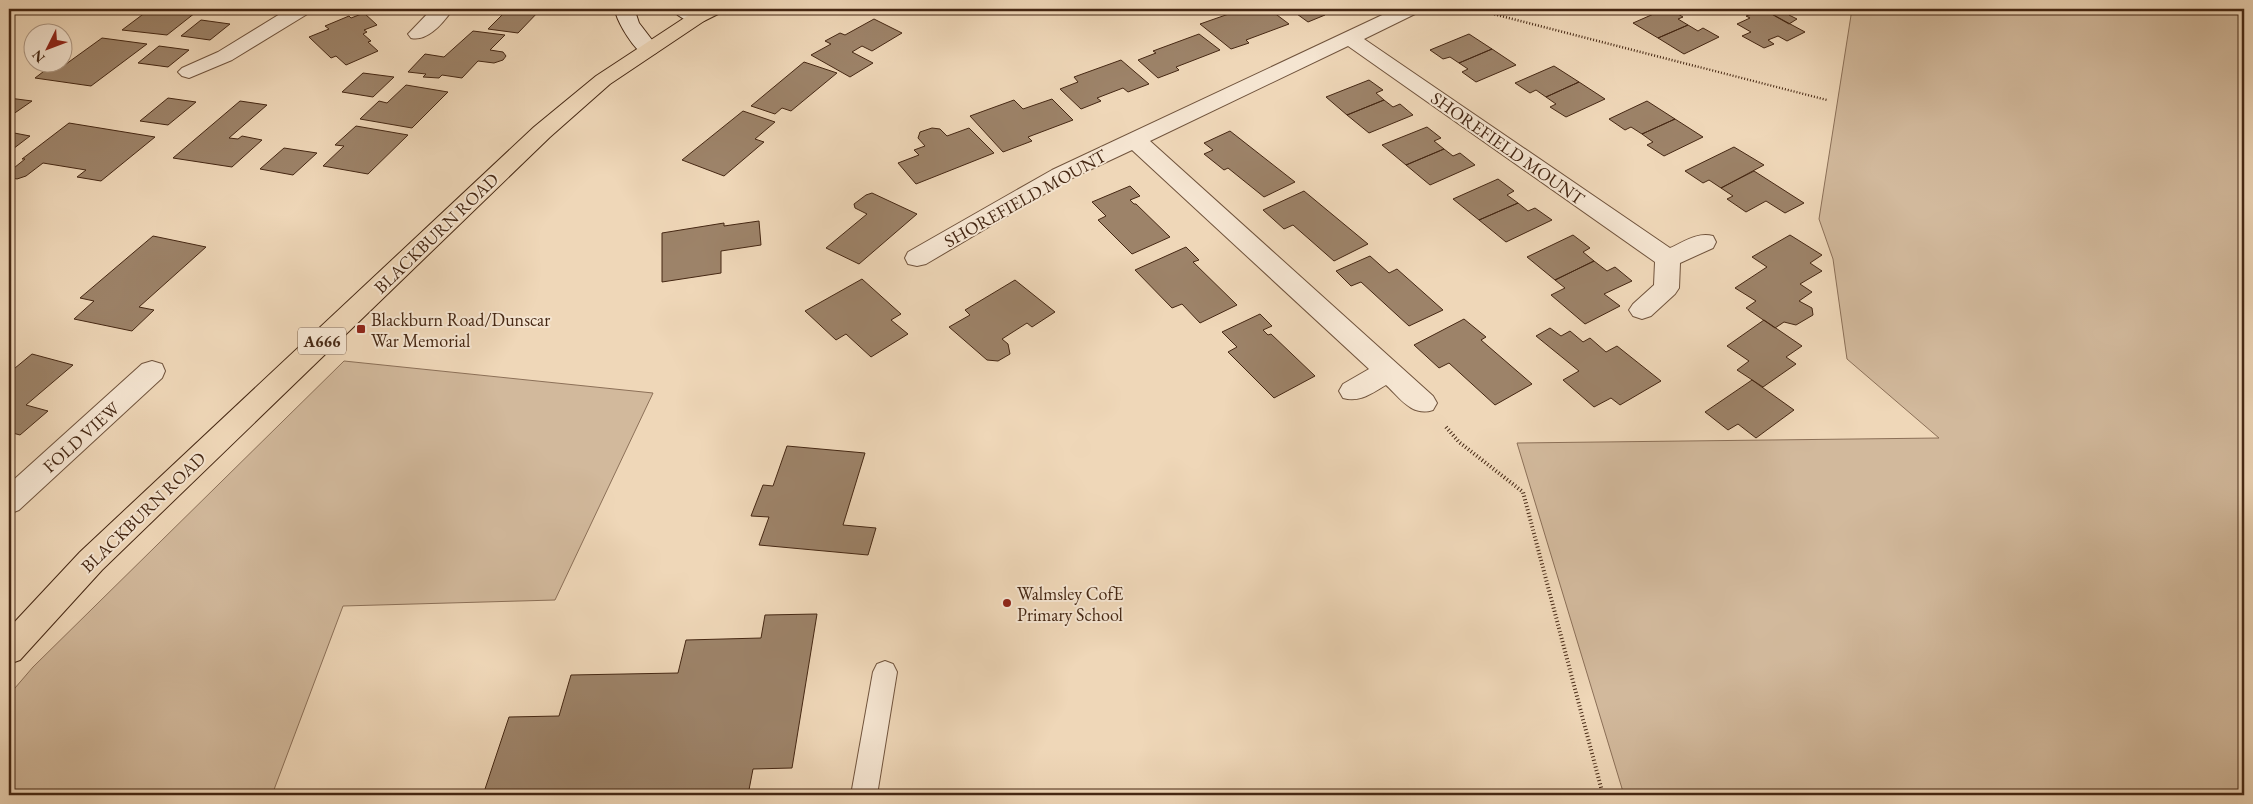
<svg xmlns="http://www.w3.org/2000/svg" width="2253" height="804" viewBox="0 0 2253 804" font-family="'EB Garamond',serif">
  <rect width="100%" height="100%" fill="#efd7b8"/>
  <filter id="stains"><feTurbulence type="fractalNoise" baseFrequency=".004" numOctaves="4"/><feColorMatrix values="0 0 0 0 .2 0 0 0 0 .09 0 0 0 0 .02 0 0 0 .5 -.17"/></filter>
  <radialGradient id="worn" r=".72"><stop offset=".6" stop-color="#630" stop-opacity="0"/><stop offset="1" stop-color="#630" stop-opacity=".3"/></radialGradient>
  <path fill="#d2b99c" stroke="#8c7058" d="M1852,9H2244V795H1624L1517,443L1939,438L1847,359L1833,259L1819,219Z
    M344,361L653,393L555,600L343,606L272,795H9V695L33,667Z"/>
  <path fill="#9d8369" stroke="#452713" d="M9,9H52L49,12L9,15Z
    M150,9H200L167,35L122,30Z
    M493,9H541L518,33L488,29L506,11Z
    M1243,9H1269L1289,24L1246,40L1249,43L1231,49L1200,24Z
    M1290,9H1327L1320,12L1325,15L1308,22Z
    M1665,9H1670L1683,17L1678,19L1688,25L1658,38L1633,23Z
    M1775,9H1803L1789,15L1797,19L1789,24L1768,12Z
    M1765,10L1768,12L1805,32L1787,41L1778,36L1768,40L1774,44L1764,48L1742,36L1751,32L1737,24L1750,18L1746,16Z
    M364,13L377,25L364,30L367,32L363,34L371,41L368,42L378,51L346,65L336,56L331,58L309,37L329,29L325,26L349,16L351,18Z
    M874,19L902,33L872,51L862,46L852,52L873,63L850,77L811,55L831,44L825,41L840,33L845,35Z
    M201,20L230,24L210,40L181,36Z
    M1688,25L1698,31L1703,28L1719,37L1684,54L1658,38Z
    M473,31L505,35L490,50L503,52L506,56L503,60L494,63L478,61L462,78L442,75L439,78L423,77L426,74L408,72L425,54L444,57Z
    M1199,34L1220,50L1176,67L1179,70L1158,78L1138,60L1156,53L1153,51Z
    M1469,34L1492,49L1459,63L1450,57L1443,59L1430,50Z
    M102,38L147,44L91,86L35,78L56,62L66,64Z
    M159,46L189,50L168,67L138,63Z
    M1492,49L1516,65L1476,82L1462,72L1468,69L1459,63Z
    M1121,60L1149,84L1128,92L1123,88L1097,98L1101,101L1081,109L1060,89L1078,82L1074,77Z
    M804,62L837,73L791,111L782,108L775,114L751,106Z
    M1554,66L1579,82L1546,97L1536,90L1530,93L1515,83Z
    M363,73L394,77L373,97L342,92Z
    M1369,80L1383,90L1376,93L1384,100L1347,115L1326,97Z
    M1579,82L1605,99L1566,117L1550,107L1556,104L1546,97Z
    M406,85L448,92L412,128L360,119L379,101L387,103Z
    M9,98L32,101L9,117Z
    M168,98L196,102L168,125L140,121Z
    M1052,99L1073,120L1028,137L1032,141L1003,152L970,116L1014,100L1023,109Z
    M1384,100L1393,107L1400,104L1413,115L1369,133L1347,115Z
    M240,101L267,105L229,138L238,139L242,136L262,140L232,167L173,158Z
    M1647,101L1675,119L1642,134L1631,127L1625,130L1609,119Z
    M743,111L775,122L755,139L764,142L724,176L682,160Z
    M1675,119L1703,137L1664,156L1647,145L1653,142L1642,134Z
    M69,123L155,137L101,181L77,177L86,170L43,163L26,176L17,179L9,177V172L25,159H22Z
    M356,126L408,135L368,174L323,166L344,146L335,145Z
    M1427,127L1441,138L1434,141L1444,149L1406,165L1382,145Z
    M932,128L940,129L947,136L969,128L994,153L916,184L898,163L919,155L914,150L925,146L918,138L920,132Z
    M1230,131L1295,182L1264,197L1228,168L1224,170L1204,154L1213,150L1204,143Z
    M9,132L30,136L9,152Z
    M1734,147L1764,165L1721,188L1709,180L1703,183L1685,171Z
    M284,148L317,153L293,175L260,169Z
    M1444,149L1453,156L1460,153L1475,165L1430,185L1406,165Z
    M1754,171L1804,203L1785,213L1766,201L1746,212L1727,199L1733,196L1721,188Z
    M1498,179L1514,191L1507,195L1518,203L1479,220L1453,199Z
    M1130,186L1140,196L1130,200L1134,204H1136L1170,237L1132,254L1098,220L1106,216L1092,202Z
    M1304,191L1368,244L1334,261L1293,225L1284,229L1263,210Z
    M872,193L917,214L859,264L826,248L867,214L855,208L854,204L866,195Z
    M1518,203L1528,211L1535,208L1552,220L1506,242L1479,220Z
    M759,221L761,245L721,251V273L662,282V233L724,223V226Z
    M1573,235L1590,248L1583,252L1594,261L1555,280L1527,257Z
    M1790,235L1822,255L1810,263L1822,271L1800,284L1812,292L1799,301L1812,308L1813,315L1796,325L1784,322L1775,328L1746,308L1756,301L1735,288L1767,267L1752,257Z
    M153,236L206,247L139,307L154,310L132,331L74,319L94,301L80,298Z
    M1186,247L1199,260L1193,262L1237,305L1200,323L1182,304L1172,308L1135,270Z
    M1370,256L1389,273L1397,269L1443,310L1409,326L1361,282L1351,286L1336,271Z
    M1594,261L1607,271L1615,267L1632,281L1604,294L1620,306L1585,324L1551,295L1565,288L1555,280Z
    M862,279L901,314L891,320L908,334L871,357L846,334L836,340L805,311Z
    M1015,280L1055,312L1032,327L1027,323L1002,339L1008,344L1010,354L998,361L987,360L949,327L970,315L965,310Z
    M1260,314L1272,326L1263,330L1268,335L1271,334L1315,376L1274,398L1228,352L1237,347L1222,332Z
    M1464,319L1486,337L1481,340L1532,384L1495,405L1449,363L1439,368L1414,345Z
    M1764,320L1802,346L1786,357L1796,364L1763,387L1737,370L1749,361L1727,346Z
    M1550,328L1561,336L1570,331L1583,342L1590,338L1606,352L1617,346L1661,381L1620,405L1611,398L1594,407L1563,380L1579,371L1536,336Z
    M32,354L73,365L26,405L48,411L20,435L9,432V373Z
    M1752,380L1794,410L1756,438L1738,424L1728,430L1705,412Z
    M787,446L865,453L843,525L876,528L868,555L759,545L769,517L751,516L763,485L773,486Z
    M817,614L792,768L753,769L748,795H534L535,791L484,792L509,717L559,716L571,675L678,673L686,640L761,638L765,615Z"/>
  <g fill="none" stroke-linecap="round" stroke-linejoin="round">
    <g stroke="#70533c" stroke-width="2">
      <path id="lane" d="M885,661L893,664L897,672L877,795H851L873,672L877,664Z"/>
    </g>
    <g stroke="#70533c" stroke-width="2">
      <path id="street" d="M288,9H312L309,13L232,60L189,78L182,76L178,72L182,68L218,52Z
        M432,9H453C444,22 428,42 411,38L408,34Z
        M1395,9H1420L1417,13L1364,39L1670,248C1684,242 1697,232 1713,236L1716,242L1713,248L1680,263L1679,288L1675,294L1651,316L1642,319L1633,316L1629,310L1633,304L1654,285L1655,262L1348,46L1150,141L1433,396L1437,403L1433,410C1412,417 1400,398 1386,385C1372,393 1360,403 1343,398L1339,391L1343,384L1369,369L1132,150L1068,180L926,264L917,266L908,264L905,258L908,252L1052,170Z
        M152,361L162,364L165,371L162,378L19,510L9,514V484L142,364Z"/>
    </g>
    <g stroke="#452713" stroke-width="2">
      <path id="secondary" d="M619,9H639L636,14L639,23L659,49L656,53C652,54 649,56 644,54C634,50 619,24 616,14Z
        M672,9H696L707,17L704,21C693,24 679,19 672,9Z"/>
    </g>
    <g stroke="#452713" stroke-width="2">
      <path id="highway" d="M698,9H723L720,13L704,21L610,84L550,137L102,570L20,660L9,664V628L80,552L534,127L596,76Z"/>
    </g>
    <path stroke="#452713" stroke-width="2.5" stroke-dasharray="1 2" stroke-linecap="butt" d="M1474,9L1827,100"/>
    <path stroke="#452713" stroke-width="4" stroke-dasharray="1 2.5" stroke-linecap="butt" d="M1446,427L1459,442L1523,492L1603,795"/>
    <use href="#lane" fill="#f5e5d1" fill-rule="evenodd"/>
    <use href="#street" fill="#f5e5d1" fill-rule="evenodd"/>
    <use href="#secondary" fill="#f5e5d1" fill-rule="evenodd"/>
    <use href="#highway" fill="#efd7b8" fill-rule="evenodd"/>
  </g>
  <g fill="#8f2418" stroke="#f5e5d1" stroke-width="2">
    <rect x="356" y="324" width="10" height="10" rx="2.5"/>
    <circle cx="1007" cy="603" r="5"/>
  </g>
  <g text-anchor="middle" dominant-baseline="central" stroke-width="4" stroke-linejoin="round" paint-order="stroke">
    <rect fill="#f5e5d1" stroke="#7a604c" stroke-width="1" x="298" y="327.5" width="48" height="27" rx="4"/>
    <g font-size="16" font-weight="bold" fill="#452713">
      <text x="322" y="341">A666</text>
    </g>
    <g font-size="18" fill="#452713" stroke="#f5e5d1">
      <text transform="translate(1508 148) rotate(35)">SHOREFIELD MOUNT</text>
      <text transform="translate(1025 198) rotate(-29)">SHOREFIELD MOUNT</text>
      <text transform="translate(436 233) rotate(-44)">BLACKBURN ROAD</text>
      <text transform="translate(81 437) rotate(-42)">FOLD VIEW</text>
      <text transform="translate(143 512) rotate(-44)">BLACKBURN ROAD</text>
    </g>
    <g font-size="18" fill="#452713" stroke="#f5e5d1" text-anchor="start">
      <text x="371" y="319">Blackburn Road/Dunscar<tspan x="371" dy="21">War Memorial</tspan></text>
      <text x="1017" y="593">Walmsley CofE<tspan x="1017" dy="21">Primary School</tspan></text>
    </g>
  </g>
  <rect width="2253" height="804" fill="none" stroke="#efd7b8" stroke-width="30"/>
  <rect x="10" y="10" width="2233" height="784" fill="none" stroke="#452713" stroke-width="2.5"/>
  <rect x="15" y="15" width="2223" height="774" fill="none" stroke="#452713"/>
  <g transform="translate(48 48) rotate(228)"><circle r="24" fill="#f5e5d1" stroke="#af9985"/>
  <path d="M0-4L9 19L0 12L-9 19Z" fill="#8f2418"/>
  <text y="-8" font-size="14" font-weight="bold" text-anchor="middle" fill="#452713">N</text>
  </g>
  <rect width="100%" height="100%" filter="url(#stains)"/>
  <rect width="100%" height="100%" fill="url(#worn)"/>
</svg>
